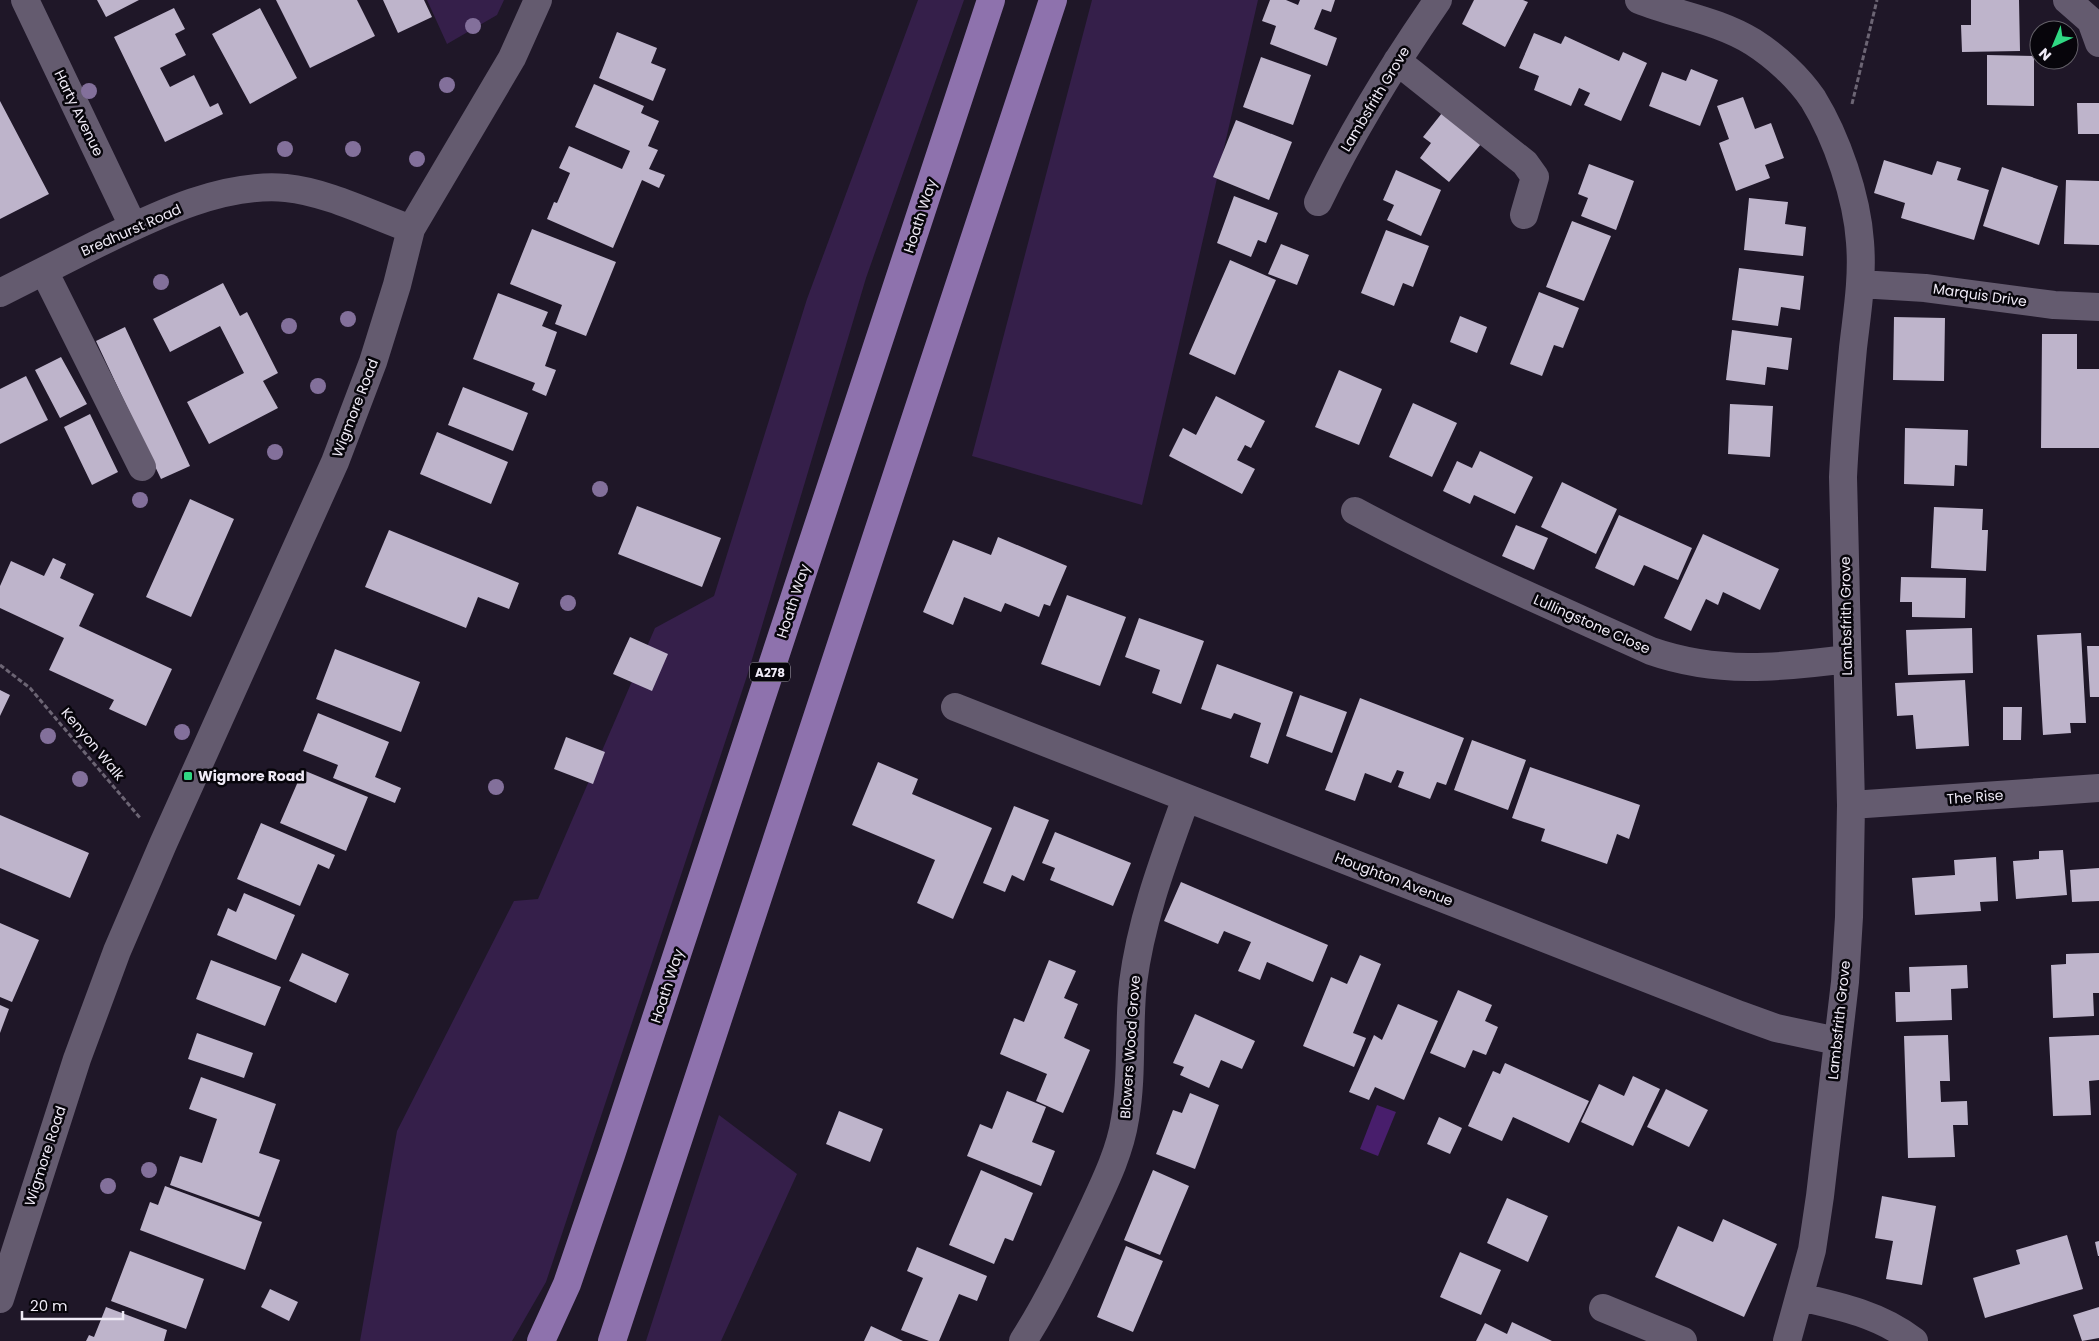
<svg xmlns="http://www.w3.org/2000/svg" width="2099" height="1341" viewBox="0 0 2099 1341" font-family="Poppins,sans-serif">
  <rect width="100%" height="100%" fill="#1f1728"/>
  <path fill="#351f4a" d="M427,0H504L497,15L447,44Z
    M918,0H964L866,278L747,676L546,1282L512,1341H360L397,1131L514,901L538,899L655,628L714,596L807,299Z
    M1092,0H1258L1142,505L972,456Z
    M719,1115L797,1174L721,1341H646Z"/>
  <path fill="#481e6c" d="M1377,1105L1396,1112L1378,1156L1360,1149Z"/>
  <path fill="#beb4cb" d="M97,0H139L106,17Z
    M276,0H357L375,36L310,68Z
    M383,0H424L432,17L398,33Z
    M1270,0H1286L1298,5L1300,0H1335L1331,12L1322,9L1314,29L1337,38L1327,66L1270,44L1276,26L1262,21Z
    M1474,0H1523L1528,2L1505,47L1462,24Z
    M1971,0H2019L2020,51L1962,52L1961,25H1971Z
    M174,8L185,29L175,34L186,55L160,68L170,87L194,75L210,107L218,103L223,114L165,142L114,37Z
    M260,8L297,78L250,104L212,34Z
    M617,32L657,48L651,63L666,69L653,101L599,78Z
    M1534,33L1561,44L1565,36L1619,61L1623,52L1647,63L1621,121L1584,105L1590,93L1579,88L1571,106L1534,90L1539,76L1519,68Z
    M1987,55L2034,56V106L1987,105Z
    M1261,57L1311,75L1293,125L1243,107Z
    M1691,69L1718,80L1700,126L1649,106L1662,72L1686,81Z
    M594,84L644,106L641,113L659,121L648,146L658,150L649,169L665,175L659,188L642,180L613,248L547,219L554,202L557,203L570,173L559,168L569,146L622,169L630,151L575,127Z
    M1743,97L1755,129L1771,123L1784,158L1765,165L1770,178L1736,191L1719,143L1729,139L1717,106Z
    M0,101L49,194L0,219Z
    M2077,103H2099V134H2078Z
    M1442,113L1481,144L1449,182L1420,158L1431,143L1423,137Z
    M1236,120L1292,142L1269,200L1213,177Z
    M1884,160L1932,175L1937,161L1961,168L1957,180L1989,190L1974,240L1901,218L1905,203L1874,193Z
    M1589,164L1634,181L1616,230L1581,216L1588,198L1578,194Z
    M2002,167L2058,186L2039,245L1983,226Z
    M1396,170L1441,190L1421,236L1387,220L1394,205L1383,200Z
    M2066,180L2099,181V245L2064,244Z
    M1234,196L1278,213L1266,243L1258,240L1251,257L1217,243Z
    M1749,198L1788,202L1785,224L1806,227L1803,256L1744,250Z
    M1572,221L1611,236L1584,301L1546,287Z
    M532,229L616,262L586,336L555,324L562,305L510,284Z
    M1386,230L1429,246L1413,287L1403,283L1394,306L1361,293Z
    M1281,244L1309,255L1297,285L1268,274Z
    M1230,260L1276,280L1235,375L1189,354Z
    M1739,268L1804,276L1800,310L1781,307L1778,326L1732,320Z
    M223,283L240,316L247,312L278,373L263,381L278,408L209,444L187,402L244,373L220,326L170,352L153,319Z
    M1539,292L1579,308L1563,348L1554,345L1542,376L1510,364Z
    M498,293L548,312L542,326L557,332L545,366L556,370L546,396L532,390L535,383L473,359Z
    M1460,316L1487,327L1477,353L1450,342Z
    M1894,317L1945,318L1944,381L1893,380Z
    M125,327L190,466L161,479L96,341Z
    M1732,330L1792,338L1788,370L1767,367L1765,385L1726,380Z
    M2042,334H2077V369H2099V448H2041Z
    M61,357L87,404L60,418L35,370Z
    M1339,370L1382,389L1359,445L1315,427Z
    M26,376L48,420L0,444V389Z
    M463,387L528,413L513,451L448,425Z
    M1216,396L1265,421L1251,448L1245,445L1237,460L1255,469L1242,494L1169,456L1183,428L1196,435Z
    M1413,403L1457,423L1432,477L1389,457Z
    M1730,404L1773,406L1770,457L1728,454Z
    M90,414L118,472L92,485L64,427Z
    M1905,428L1968,430L1967,466L1955,465L1954,486L1904,484Z
    M437,432L508,462L491,504L420,474Z
    M1480,451L1533,477L1515,514L1474,495L1470,504L1443,491L1457,461L1472,468Z
    M1562,482L1617,509L1596,554L1541,527Z
    M190,499L234,519L191,617L146,597Z
    M637,506L721,538L702,587L618,554Z
    M1934,507L1983,509L1982,530H1988L1986,571L1931,568Z
    M1619,515L1692,548L1678,580L1644,565L1634,586L1595,568Z
    M1516,525L1548,538L1534,570L1502,556Z
    M389,530L519,583L509,609L478,597L466,628L365,587Z
    M1703,534L1779,569L1760,610L1723,592L1718,605L1706,599L1691,631L1664,618Z
    M998,537L1067,566L1050,606L1044,604L1039,617L1005,603L1001,612L964,597L953,625L923,612L953,540L991,555Z
    M53,558L66,564L60,578L94,594L79,626L172,669L146,726L109,709L114,700L49,670L64,638L0,608V586L11,561L44,576Z
    M1901,577L1966,578L1965,618L1912,617V602H1900Z
    M1067,595L1126,617L1100,686L1041,664Z
    M1139,618L1204,641L1181,704L1152,693L1160,670L1125,657Z
    M1972,628L1973,673L1908,675L1906,630Z
    M2081,633L2086,723H2070L2071,733L2043,735L2037,635Z
    M630,637L668,654L652,691L613,674Z
    M2087,646H2099V697H2090Z
    M335,649L420,682L401,732L316,699Z
    M1217,664L1293,692L1268,764L1250,757L1261,723L1234,713L1231,719L1201,709Z
    M1965,680L1969,746L1916,749L1913,715L1897,716L1895,683Z
    M0,690L10,695L0,716Z
    M1300,695L1347,712L1332,753L1286,736Z
    M1360,698L1464,738L1446,785L1437,782L1430,799L1398,787L1404,772L1397,770L1391,783L1365,773L1355,801L1325,790Z
    M2003,707H2022L2021,740H2003Z
    M318,713L389,742L375,777L401,788L395,803L333,778L338,765L303,751Z
    M566,737L605,752L593,784L554,769Z
    M1472,740L1526,760L1508,810L1454,790Z
    M878,762L918,779L912,794L992,828L953,919L917,903L935,860L852,825Z
    M1530,767L1640,805L1629,839L1617,834L1607,864L1541,841L1545,829L1512,818Z
    M303,770L368,797L346,851L280,823Z
    M1014,806L1049,820L1024,881L1012,875L1005,892L983,883Z
    M0,815L89,853L70,898L0,868Z
    M261,823L335,855L329,869L318,864L300,906L237,879Z
    M1055,832L1131,863L1113,906L1050,880L1055,868L1042,863Z
    M2063,850L2067,895L2016,899L2013,861L2039,859V851Z
    M1996,857L1998,901L1980,902L1981,911L1915,915L1912,878L1955,875L1954,860Z
    M2099,868V901L2072,902L2070,870Z
    M1181,882L1328,945L1313,982L1267,962L1260,980L1238,971L1251,942L1224,931L1218,944L1164,921Z
    M244,893L295,915L276,960L217,935L228,908L236,912Z
    M0,923L39,940L12,1002L0,997Z
    M302,953L349,974L336,1003L289,981Z
    M2099,953V993H2093L2094,1016L2053,1018L2051,965L2066,964V954Z
    M1360,955L1381,964L1353,1033L1366,1038L1354,1067L1303,1046L1331,977L1347,984Z
    M211,960L281,987L265,1026L196,999Z
    M1049,960L1076,971L1064,998L1078,1004L1064,1038L1090,1050L1063,1113L1036,1101L1047,1074L1000,1054L1014,1018L1024,1022Z
    M1967,965L1968,988L1951,989L1952,1020L1896,1022L1895,992H1910L1909,967Z
    M1458,990L1492,1005L1485,1021L1498,1027L1486,1055L1473,1050L1465,1068L1430,1053Z
    M1398,1004L1438,1021L1404,1100L1375,1087L1369,1100L1349,1092L1374,1035L1382,1040Z
    M0,1005L9,1009L0,1033Z
    M1195,1014L1255,1041L1242,1069L1221,1060L1209,1088L1180,1075L1184,1067L1173,1063Z
    M197,1033L253,1053L244,1078L188,1059Z
    M1948,1035L1950,1081H1940L1941,1102L1967,1101L1968,1125H1953L1955,1157L1908,1158L1904,1036Z
    M2099,1035V1080L2089,1081L2091,1115L2053,1116L2049,1037Z
    M1505,1063L1589,1101L1569,1143L1513,1117L1502,1141L1468,1126L1493,1071L1500,1074Z
    M1633,1076L1660,1089L1633,1146L1581,1122L1599,1084L1624,1096Z
    M201,1077L276,1104L259,1153L280,1160L259,1217L170,1185L180,1156L202,1163L217,1119L189,1109Z
    M1666,1089L1708,1110L1689,1147L1647,1127Z
    M1007,1091L1046,1107L1032,1142L1055,1151L1041,1186L967,1156L980,1124L992,1129Z
    M1190,1093L1219,1105L1195,1169L1156,1154L1173,1110L1182,1113Z
    M839,1111L883,1129L870,1162L826,1144Z
    M1439,1117L1462,1128L1450,1154L1427,1144Z
    M981,1170L1033,1193L1013,1241L1005,1238L994,1264L949,1245Z
    M1153,1170L1189,1186L1160,1255L1124,1240Z
    M165,1186L262,1222L245,1270L140,1230L150,1202L158,1205Z
    M1882,1196L1936,1206L1922,1285L1886,1279L1893,1241L1875,1238Z
    M1507,1198L1548,1216L1528,1262L1487,1243Z
    M1723,1219L1777,1244L1744,1317L1655,1277L1678,1226L1713,1242Z
    M2067,1235L2083,1289L1985,1318L1973,1278L2020,1264L2016,1250Z
    M2099,1241V1256H2098L2095,1242Z
    M1126,1246L1163,1261L1133,1332L1097,1317Z
    M917,1247L987,1276L977,1301L959,1294L939,1341H929L901,1330L923,1278L907,1271Z
    M130,1251L204,1279L186,1329L111,1301Z
    M1460,1252L1501,1270L1481,1315L1440,1297Z
    M270,1289L298,1302L289,1321L261,1307Z
    M106,1307L167,1330L164,1341H86L89,1335L94,1337Z
    M2099,1307V1338L2082,1341L2073,1315Z
    M1512,1322L1552,1341H1476L1485,1323L1507,1334Z
    M871,1326L903,1341H864Z"/>
  <g fill="none" stroke-linecap="round" stroke-linejoin="round">
    <path stroke="#6c6574" stroke-width="3" stroke-dasharray="5 2.5" stroke-linecap="butt" d="M1852,104L1877,0
      M0,665L30,688L141,819"/>
    <path stroke="#645b6f" stroke-width="28" d="M25,0L133,226
      M1639,0C1677,15 1717,20 1753,42C1775,56 1798,77 1813,99C1837,138 1857,197 1860,242C1863,278 1857,313 1853,348C1849,391 1845,434 1843,477L1851,805L1849,917L1845,982L1820,1196L1812,1250L1787,1341
      M2067,0L2091,21L2099,43
      M1397,61L1525,163L1535,177L1524,215
      M1318,202C1352,131 1393,65 1438,0
      M44,271L142,467
      M1860,284L1925,288L2054,305L2099,307
      M0,293C32,277 63,261 95,245C151,218 221,182 286,188C327,192 372,215 411,229
      M1355,511C1451,563 1552,606 1651,651C1717,674 1778,668 1847,659
      M955,707L1740,1015L1776,1028L1837,1041
      M1851,805L2099,788
      M1800,1297C1840,1306 1881,1315 1914,1341
      M0,1299L77,1059L117,951L163,844L335,462L373,362L397,285L411,229L512,58L538,0
      M1603,1308L1683,1341
      M1023,1341C1049,1300 1069,1258 1090,1214C1104,1184 1120,1152 1125,1119C1133,1074 1128,1028 1133,983C1141,919 1164,859 1186,798"/>
    <path stroke="#8e72ad" stroke-width="28" d="M541,1341L567,1284L611,1155L991,0
      M612,1341L1053,0"/>
  </g>
  <g fill="#83709b">
    <circle cx="473" cy="26" r="8"/>
    <circle cx="447" cy="85" r="8"/>
    <circle cx="89" cy="91" r="8"/>
    <circle cx="285" cy="149" r="8"/>
    <circle cx="353" cy="149" r="8"/>
    <circle cx="417" cy="159" r="8"/>
    <circle cx="161" cy="282" r="8"/>
    <circle cx="348" cy="319" r="8"/>
    <circle cx="289" cy="326" r="8"/>
    <circle cx="318" cy="386" r="8"/>
    <circle cx="275" cy="452" r="8"/>
    <circle cx="600" cy="489" r="8"/>
    <circle cx="140" cy="500" r="8"/>
    <circle cx="568" cy="603" r="8"/>
    <circle cx="182" cy="732" r="8"/>
    <circle cx="48" cy="736" r="8"/>
    <circle cx="80" cy="779" r="8"/>
    <circle cx="496" cy="787" r="8"/>
    <circle cx="149" cy="1170" r="8"/>
    <circle cx="108" cy="1186" r="8"/>
  </g>
  <rect fill="#30d883" stroke="#07050b" stroke-width="2" x="183" y="771" width="10" height="10" rx="2.5"/>
  <g text-anchor="middle" dominant-baseline="central" stroke-width="5" stroke-linejoin="round" paint-order="stroke">
    <rect fill="#07050b" stroke="#a9a5b0" stroke-width="1" x="750" y="662.5" width="40" height="19" rx="4"/>
    <g font-size="12" font-weight="bold" fill="#efeaf6">
      <text x="770" y="672">A278</text>
    </g>
    <g font-size="14" fill="#efeaf6" stroke="#07050b">
      <text transform="translate(1375 99) rotate(-59)">Lambsfrith Grove</text>
      <text transform="translate(79 113) rotate(64)">Harty Avenue</text>
      <text transform="translate(920 216) rotate(-72)">Hoath Way</text>
      <text transform="translate(131 230) rotate(-24)">Bredhurst Road</text>
      <text transform="translate(1980 295) rotate(8)">Marquis Drive</text>
      <text transform="translate(355 408) rotate(-69)">Wigmore Road</text>
      <text transform="translate(793 601) rotate(-72)">Hoath Way</text>
      <text transform="translate(1846 616) rotate(-91)">Lambsfrith Grove</text>
      <text transform="translate(1592 624) rotate(24)">Lullingstone Close</text>
      <text transform="translate(93 744) rotate(50)">Kenyon Walk</text>
      <text transform="translate(1975 797) rotate(-4)">The Rise</text>
      <text transform="translate(1394 879) rotate(21)">Houghton Avenue</text>
      <text transform="translate(667 986) rotate(-72)">Hoath Way</text>
      <text transform="translate(1839 1020) rotate(-84)">Lambsfrith Grove</text>
      <text transform="translate(1130 1047) rotate(-86)">Blowers Wood Grove</text>
      <text transform="translate(45 1156) rotate(-72)">Wigmore Road</text>
    </g>
    <g font-size="14" font-weight="bold" fill="#efeaf6" stroke="#07050b" text-anchor="start">
      <text x="198" y="776">Wigmore Road</text>
    </g>
  </g>
  <g transform="translate(2054 45) rotate(224)"><circle r="24" fill="#07050b" stroke="#646169"/>
  <path d="M0-4L9 19L0 12L-9 19Z" fill="#30d883"/>
  <text y="-8" font-size="14" font-weight="bold" text-anchor="middle" fill="#efeaf6">N</text>
  </g>
  <path d="M22 1311v8h101v-8" fill="none" stroke="#efeaf6" stroke-width="2.5"/>
  <text x="30" y="1311" font-size="15" fill="#efeaf6" stroke="#07050b" stroke-width="4" paint-order="stroke">20 m</text>
</svg>
